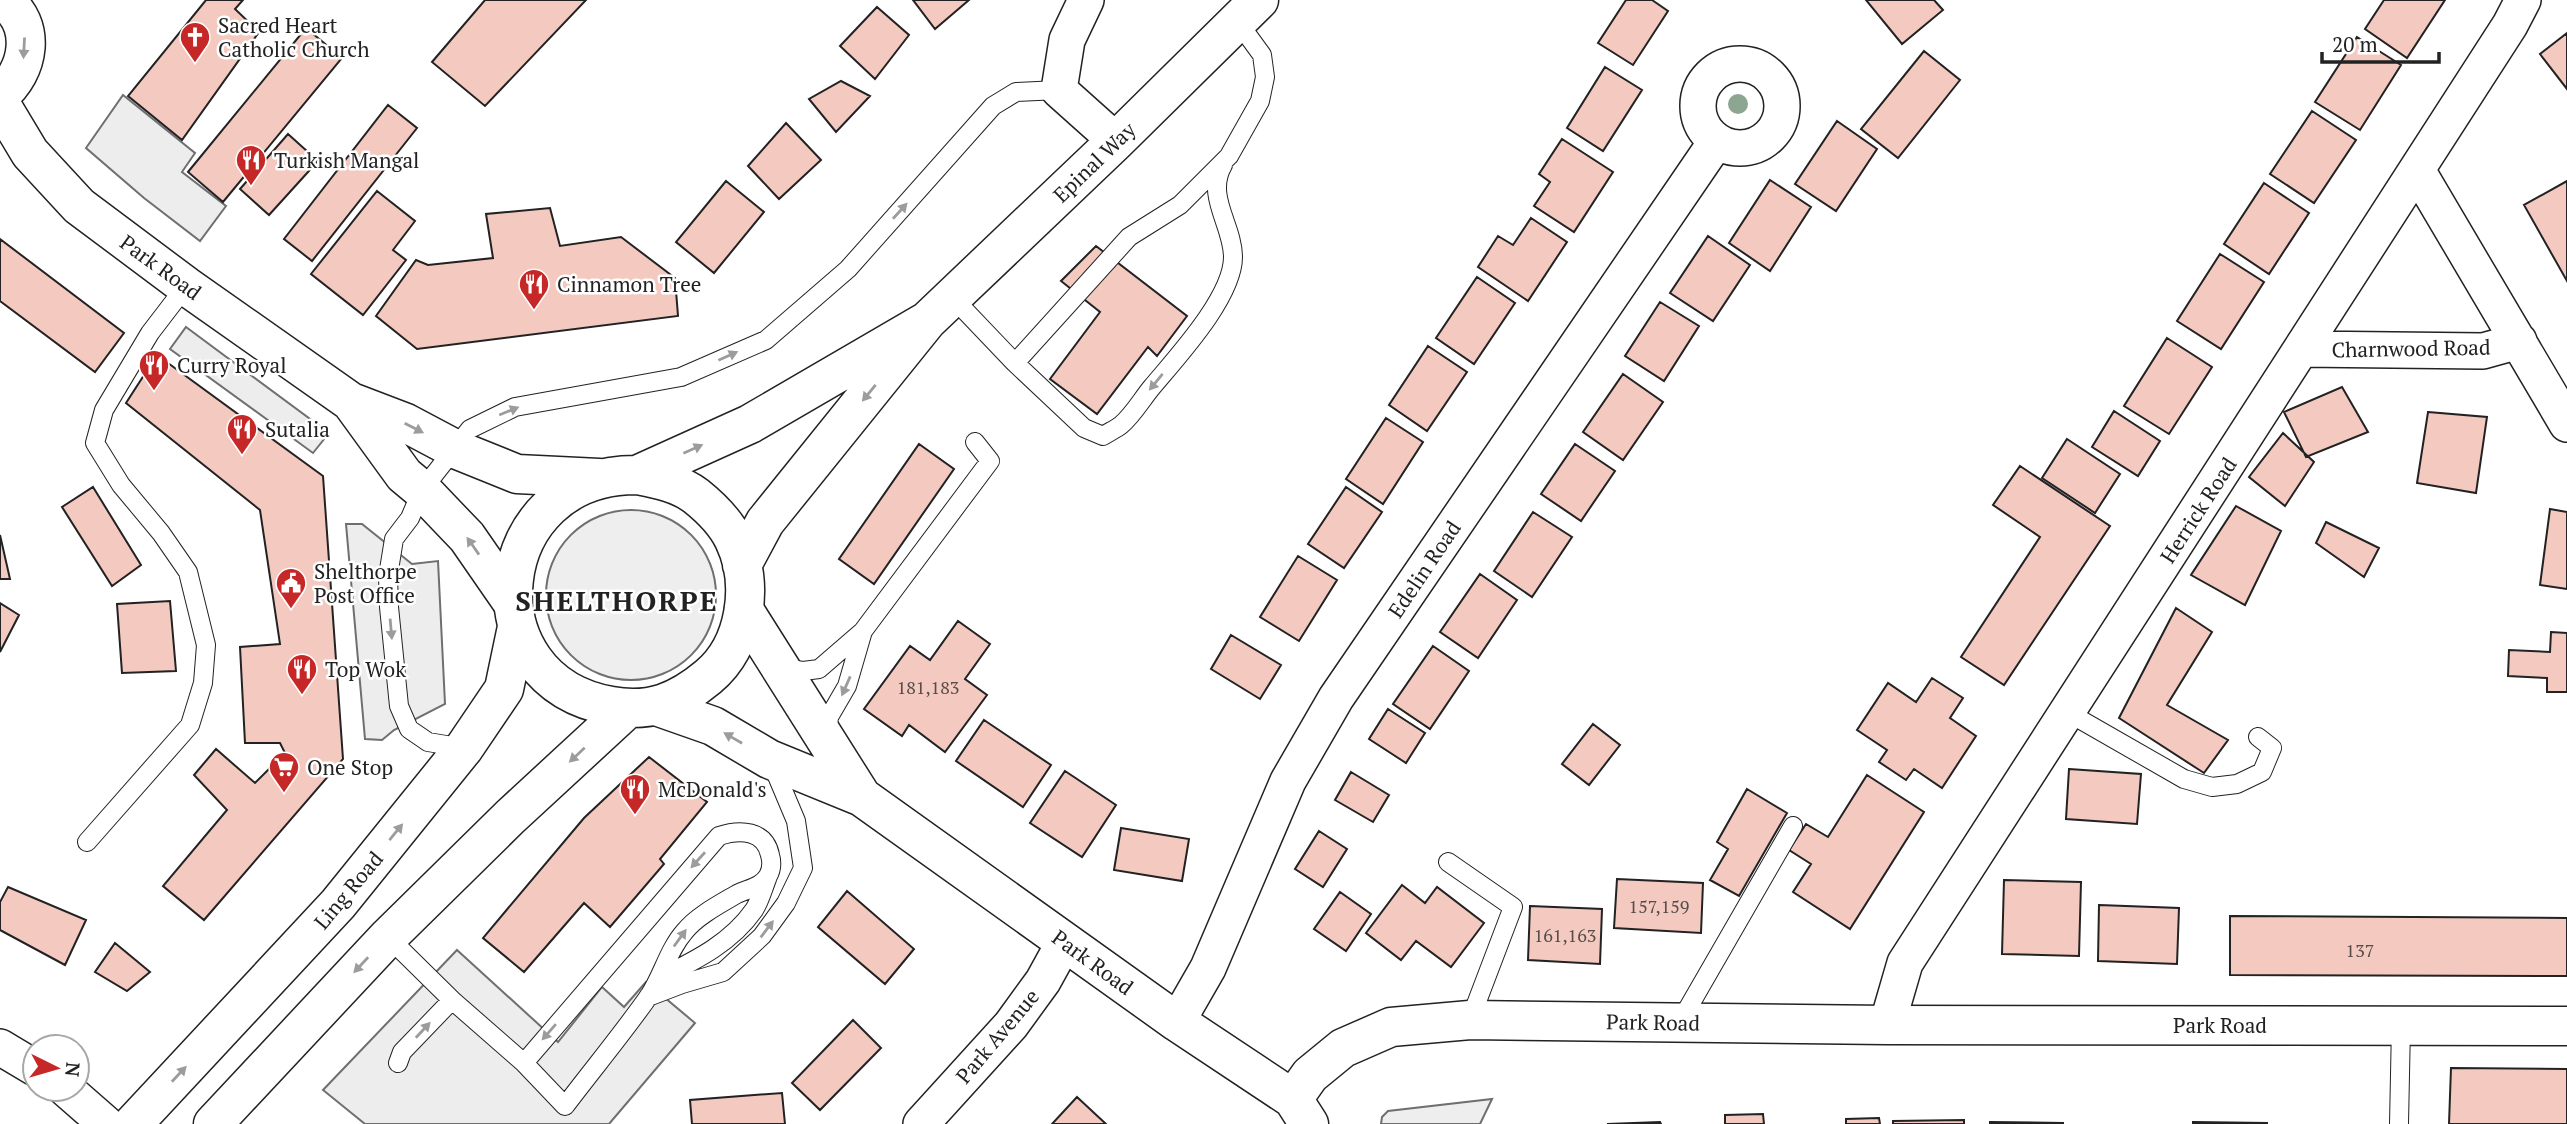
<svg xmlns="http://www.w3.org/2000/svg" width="2567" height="1124" viewBox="0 0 2567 1124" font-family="'PT Serif',serif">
  <rect width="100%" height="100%" fill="#fff"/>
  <path fill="#eee" stroke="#6f6f6f" stroke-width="2" d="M546 595a85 85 0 1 1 170 0a85 85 0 1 1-170 0Z
    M1492,1099L1480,1124H1381L1382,1117L1388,1111Z"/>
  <path fill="#ededed" stroke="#6f6f6f" stroke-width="2" d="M123,95L195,153L182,172L226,206L200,241L144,198L86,148Z
    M186,327L329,433L313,453L170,349Z
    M346,524H362L412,564L438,561L445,704L394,730L382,740L365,739Z
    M457,950L558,1042L602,987L624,1007L646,982L695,1023L609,1124H365L323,1090Z"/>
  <path fill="#f3c9c0" stroke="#222" stroke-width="2" d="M206,0H243L235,9L259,32L182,140L128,96Z
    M485,0H586L485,106L432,62Z
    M913,0H969L935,29Z
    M1626,0H1652L1668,11L1633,65L1598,43Z
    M1866,0H1934L1943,10L1902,44Z
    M2384,0H2445L2407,58L2365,29Z
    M877,7L909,35L875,79L840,46Z
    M306,28L342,58L223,202L188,172Z
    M2567,33V89L2540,54Z
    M2357,37L2401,65L2360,130L2315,102Z
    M1924,51L1960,80L1898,158L1861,129Z
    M1605,67L1642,90L1603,151L1567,128Z
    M841,81L870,96L836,132L809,99Z
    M388,105L417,128L312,261L284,239Z
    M2312,111L2356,140L2314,203L2270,174Z
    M1837,121L1877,149L1836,211L1795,184Z
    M786,123L821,160L779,199L748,166Z
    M288,134L318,161L269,215L240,189Z
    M1562,139L1613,172L1574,232L1534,206L1550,182L1539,174Z
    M1770,180L1811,207L1770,271L1729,243Z
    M726,181L764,212L714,273L676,242Z
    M2567,181V281L2524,205Z
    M2264,183L2309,213L2269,274L2224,244Z
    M377,191L415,221L393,250L406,260L363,315L311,274Z
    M550,208L560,246L621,237L675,278L678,316L417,349L376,316L416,260L428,265L493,258L486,214Z
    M1531,218L1567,242L1528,301L1478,267L1498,236L1513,245Z
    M1708,236L1750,265L1713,321L1670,293Z
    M0,239L124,333L95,372L0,301Z
    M1096,246L1187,316L1157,356L1148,347L1097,414L1050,379L1100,312L1061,281Z
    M2220,254L2264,282L2221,349L2177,321Z
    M1477,277L1515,303L1474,364L1436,338Z
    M1660,302L1699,326L1664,381L1625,356Z
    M2167,338L2212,367L2169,434L2124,406Z
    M1428,346L1467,372L1427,431L1389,405Z
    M157,355L323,476L343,759L204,920L163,886L227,810L194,775L216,749L255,783L285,753L280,743H245L240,647L280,644L260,510L126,403Z
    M1623,374L1663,402L1623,460L1583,432Z
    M2342,387L2368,432L2306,457L2284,412Z
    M2114,411L2160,441L2138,476L2092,447Z
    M2428,412L2487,417L2476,493L2417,483Z
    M1386,418L1423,442L1383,504L1346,479Z
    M2283,433L2314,462L2285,506L2249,477Z
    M2067,439L2120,474L2095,513L2042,478Z
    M919,444L954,469L874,584L839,559Z
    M1575,444L1615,471L1581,521L1541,494Z
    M2020,466L2110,526L2004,685L1961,657L2040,537L1993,505Z
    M93,487L141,565L112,586L62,507Z
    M1346,487L1382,512L1344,568L1308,544Z
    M2236,506L2281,531L2245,605L2191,575Z
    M2550,509L2567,512V589L2540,585Z
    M1533,512L1572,537L1532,597L1494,571Z
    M2326,522L2379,548L2364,577L2316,543Z
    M0,535L10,579H0Z
    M1298,556L1337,580L1299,641L1260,617Z
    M1480,574L1517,600L1478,658L1440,632Z
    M170,601L176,671L122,673L117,604Z
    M0,603L19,615L0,652Z
    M2176,608L2212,632L2167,705L2228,740L2204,773L2119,718Z
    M958,621L990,644L965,679L987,695L945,752L909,725L902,736L864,709L910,646L930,660Z
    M2551,632L2567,633V692H2547V678L2508,676L2509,650L2550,652Z
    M1231,635L1281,665L1260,699L1211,669Z
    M1433,646L1469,671L1430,729L1393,704Z
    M1932,678L1963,698L1950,718L1976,736L1942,788L1914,769L1906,780L1879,762L1887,750L1857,730L1888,683L1916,702Z
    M1388,709L1425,733L1406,763L1369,739Z
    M984,720L1051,765L1023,807L956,761Z
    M1593,724L1620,745L1589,785L1562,764Z
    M649,757L707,802L660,859L664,864L610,927L584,903L524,972L483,938L584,818Z
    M2069,769L2141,774L2137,824L2066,819Z
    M1065,771L1116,805L1082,857L1030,823Z
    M1351,772L1389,795L1373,822L1335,800Z
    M1867,775L1924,812L1850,929L1793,892L1811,864L1789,850L1806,824L1828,837Z
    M1747,789L1787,813L1739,896L1710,880L1728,849L1717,842Z
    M1121,828L1189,839L1182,881L1114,870Z
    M1319,831L1347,849L1323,887L1295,869Z
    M1617,879L1703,883L1701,933L1614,928Z
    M2004,880L2081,882L2079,956L2002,954Z
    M1402,885L1425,903L1437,887L1484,923L1451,967L1416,941L1401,960L1366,933Z
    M8,887L86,920L65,965L0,930V902Z
    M847,891L914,949L885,984L818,927Z
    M1340,892L1371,914L1346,951L1314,929Z
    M2099,905L2179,908L2177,964L2098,961Z
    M1530,906L1602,909L1600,964L1528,960Z
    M2230,916L2567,918V976L2230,975Z
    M115,943L150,972L127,991L95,972Z
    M853,1020L881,1048L820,1110L792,1083Z
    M2451,1068L2567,1069V1124H2449Z
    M782,1093L785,1124H692L690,1100Z
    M1077,1097L1106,1124H1052Z
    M1763,1114L1764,1124H1725V1115Z
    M1879,1118L1880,1124H1846V1119Z
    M1964,1120V1124H1893V1121Z
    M1660,1122L1661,1124H1607Z
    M1990,1122L2063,1123V1124H1990Z
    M2193,1122L2268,1123L2193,1124Z"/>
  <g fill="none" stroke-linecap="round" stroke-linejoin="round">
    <g stroke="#222" stroke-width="20">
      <path id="lane" d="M952,297L1015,363L1129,237L1180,205L1229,156L1260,101L1265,77L1262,55L1238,22
        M1015,363L1084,428L1103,436C1109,432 1116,429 1121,425C1133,415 1142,399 1152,387C1177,357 1233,297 1233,257C1233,225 1205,196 1223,165
        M782,667L803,671L819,669L863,631L990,461L975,442
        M2067,712L2184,779L2212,787L2237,784L2262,772L2272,748L2258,737
        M827,735L829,717L847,686L863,631
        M464,748L428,742L409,729L399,706L389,607L388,576L394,539L410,518L422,490L470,429L515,407L681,377L766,340L848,269L993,106L1016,92L1059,90
        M87,842L190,725L203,683L206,645L188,572L161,533L121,485L95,443L104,410L150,333L186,286
        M1448,862L1513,907L1470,1020
        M388,937L452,1000L524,1063L565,1106C593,1069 623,1033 649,996C663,975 668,950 685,931C697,916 720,904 737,894C749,888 760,888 768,876C772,869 772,862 770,855C765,830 740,829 719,836L524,1063
        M660,978C696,960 731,943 754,910C760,901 763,889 767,879
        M648,997L682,984L723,972L762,936L786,903L803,868L796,821L772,764
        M1680,1022L1793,826
        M398,1063L402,1052L452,1000
        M2399,1124L2401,1025"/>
    </g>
    <g stroke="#222" stroke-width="38">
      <path id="street" d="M1086,0L1067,40L1059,90L1116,141
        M1698 106a42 42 0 1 1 84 0a42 42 0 1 1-84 0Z
        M2417,170L2567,424
        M2302,349L2483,351L2519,341
        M1177,1022L1208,968L1288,781L1336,698L1716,142
        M1887,1025L1905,963L2510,25L2523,0
        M0,1047L35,1068
        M66,1089L106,1124
        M921,1124L1011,1025L1043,981L1065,941"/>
    </g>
    <g stroke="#222" stroke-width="41">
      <path id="secondary" d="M0,95C29,72 38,24 3,0
        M0,103L30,153L79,206L186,286L351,402L406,423L455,449L517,474L599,478
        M351,402L404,475L422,490L467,537L512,602
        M744,610L862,797
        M656,706L713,726L769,759L862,797L1177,1022L1293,1099L1309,1124
        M1293,1099L1310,1075L1343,1048L1391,1027L1470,1020L1887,1025L2567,1026"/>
    </g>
    <g stroke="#222" stroke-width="41">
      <path id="primary" d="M637,475C657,479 679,483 696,496C711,508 726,523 734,540C755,584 746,646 708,677C678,702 650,713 611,706C467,681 487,474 637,475L750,424L927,321
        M742,565L765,522L927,321L1116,141L1259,0
        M133,1124L338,904L464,748L504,689L517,627
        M213,1124L388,937L510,817L627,709"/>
    </g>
    <use href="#lane" stroke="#fff" stroke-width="18"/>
    <use href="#street" stroke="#fff" stroke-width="35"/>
    <use href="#secondary" stroke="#fff" stroke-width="38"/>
    <use href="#primary" stroke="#fff" stroke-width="38"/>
  </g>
  <circle fill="#8da692" cx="1738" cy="104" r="10"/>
  <defs><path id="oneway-solid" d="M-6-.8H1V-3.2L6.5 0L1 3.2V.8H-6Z" transform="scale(1.75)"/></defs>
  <g fill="#9c9c9c">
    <use href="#oneway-solid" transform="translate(24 48) rotate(93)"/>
    <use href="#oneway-solid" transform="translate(900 211) rotate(-48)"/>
    <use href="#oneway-solid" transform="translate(728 356) rotate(-24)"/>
    <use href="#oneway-solid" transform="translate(1156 382) rotate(129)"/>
    <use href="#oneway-solid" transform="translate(869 393) rotate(129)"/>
    <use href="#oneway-solid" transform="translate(509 411) rotate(-22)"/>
    <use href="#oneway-solid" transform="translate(414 428) rotate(27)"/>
    <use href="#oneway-solid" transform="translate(693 449) rotate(-24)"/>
    <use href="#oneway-solid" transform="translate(473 546) rotate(-125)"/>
    <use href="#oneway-solid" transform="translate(391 629) rotate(85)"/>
    <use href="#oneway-solid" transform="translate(846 686) rotate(114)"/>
    <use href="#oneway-solid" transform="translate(733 738) rotate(-150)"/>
    <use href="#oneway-solid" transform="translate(577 755) rotate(137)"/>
    <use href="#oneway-solid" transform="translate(396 832) rotate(-51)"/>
    <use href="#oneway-solid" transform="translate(698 860) rotate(132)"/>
    <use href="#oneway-solid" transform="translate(767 929) rotate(-53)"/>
    <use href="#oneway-solid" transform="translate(680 938) rotate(-54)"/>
    <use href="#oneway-solid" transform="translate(361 965) rotate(133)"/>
    <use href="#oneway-solid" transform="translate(423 1030) rotate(-47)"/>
    <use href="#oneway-solid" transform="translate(549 1032) rotate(131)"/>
    <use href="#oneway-solid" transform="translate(179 1074) rotate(-47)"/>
  </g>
  <defs>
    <g id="church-pin" transform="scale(1.575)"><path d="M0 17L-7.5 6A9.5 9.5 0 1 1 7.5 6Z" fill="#c62828" stroke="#fff"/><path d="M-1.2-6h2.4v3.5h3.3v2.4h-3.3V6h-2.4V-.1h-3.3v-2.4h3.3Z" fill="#fff"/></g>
    <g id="restaurant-pin" transform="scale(1.575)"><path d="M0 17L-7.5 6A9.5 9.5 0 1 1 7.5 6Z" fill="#c62828" stroke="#fff"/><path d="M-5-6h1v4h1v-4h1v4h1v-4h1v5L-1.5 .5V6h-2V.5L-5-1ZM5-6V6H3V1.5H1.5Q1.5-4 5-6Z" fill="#fff"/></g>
    <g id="civic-pin" transform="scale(1.575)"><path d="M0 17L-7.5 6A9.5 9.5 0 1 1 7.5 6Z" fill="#c62828" stroke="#fff"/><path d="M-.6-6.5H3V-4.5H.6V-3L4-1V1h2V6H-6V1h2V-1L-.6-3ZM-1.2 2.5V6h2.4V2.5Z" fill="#fff"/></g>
    <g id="supermarket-pin" transform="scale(1.575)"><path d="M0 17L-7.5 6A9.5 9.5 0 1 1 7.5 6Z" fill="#c62828" stroke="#fff"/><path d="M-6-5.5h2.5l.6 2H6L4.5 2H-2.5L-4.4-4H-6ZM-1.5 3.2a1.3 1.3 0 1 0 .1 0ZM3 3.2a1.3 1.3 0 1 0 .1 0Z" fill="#fff"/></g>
  </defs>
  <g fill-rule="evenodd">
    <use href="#church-pin" x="195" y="37"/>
    <use href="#restaurant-pin" x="251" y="160"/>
    <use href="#restaurant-pin" x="534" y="284"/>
    <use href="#restaurant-pin" x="154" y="365"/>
    <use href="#restaurant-pin" x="242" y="429"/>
    <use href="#civic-pin" x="291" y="583"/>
    <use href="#restaurant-pin" x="302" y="669"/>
    <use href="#supermarket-pin" x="284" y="767"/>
    <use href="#restaurant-pin" x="635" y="789"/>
  </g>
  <g text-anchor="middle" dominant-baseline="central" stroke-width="5" stroke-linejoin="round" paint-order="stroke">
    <g font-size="18" fill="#564c4a">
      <text x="928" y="687">181,183</text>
      <text x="1659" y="906">157,159</text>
      <text x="1565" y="935">161,163</text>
      <text x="2360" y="950">137</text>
    </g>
    <g font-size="21" fill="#222" stroke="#fff" text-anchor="start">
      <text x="218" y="25">Sacred Heart<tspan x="218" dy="24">Catholic Church</tspan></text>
      <text x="274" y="160">Turkish Mangal</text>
      <text x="557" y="284">Cinnamon Tree</text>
      <text x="177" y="365">Curry Royal</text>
      <text x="265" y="429">Sutalia</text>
      <text x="314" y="571">Shelthorpe<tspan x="314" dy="24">Post Office</tspan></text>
      <text x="325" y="669">Top Wok</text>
      <text x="307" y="767">One Stop</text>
      <text x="658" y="789">McDonald's</text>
    </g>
    <g font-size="21" fill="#222" stroke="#fff">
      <text transform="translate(1094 162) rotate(-44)">Epinal Way</text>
      <text transform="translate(161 267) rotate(36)">Park Road</text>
      <text transform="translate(2411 348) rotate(-1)">Charnwood Road</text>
      <text transform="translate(2198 510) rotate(-57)">Herrick Road</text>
      <text transform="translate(1424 569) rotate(-56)">Edelin Road</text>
      <text transform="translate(348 890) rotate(-50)">Ling Road</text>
      <text transform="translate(1093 962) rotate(36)">Park Road</text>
      <text transform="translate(1653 1022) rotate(1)">Park Road</text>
      <text x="2220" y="1025">Park Road</text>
      <text transform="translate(997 1036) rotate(-50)">Park Avenue</text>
    </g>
    <g font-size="28" font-weight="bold" letter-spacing="2" fill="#222" stroke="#fff">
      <text x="617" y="600">SHELTHORPE</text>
    </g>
  </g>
  <g transform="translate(56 1068) rotate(95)"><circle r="33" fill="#ffffff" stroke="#a7a7a7" stroke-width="2"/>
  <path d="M0-5L12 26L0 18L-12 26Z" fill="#c62828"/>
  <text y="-10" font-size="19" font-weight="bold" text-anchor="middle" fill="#222222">N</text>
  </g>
  <path d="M2322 52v10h117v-10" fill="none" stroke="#222222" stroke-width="3.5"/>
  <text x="2332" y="52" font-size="21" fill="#222222" stroke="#ffffff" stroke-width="5" paint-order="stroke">20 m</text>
</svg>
